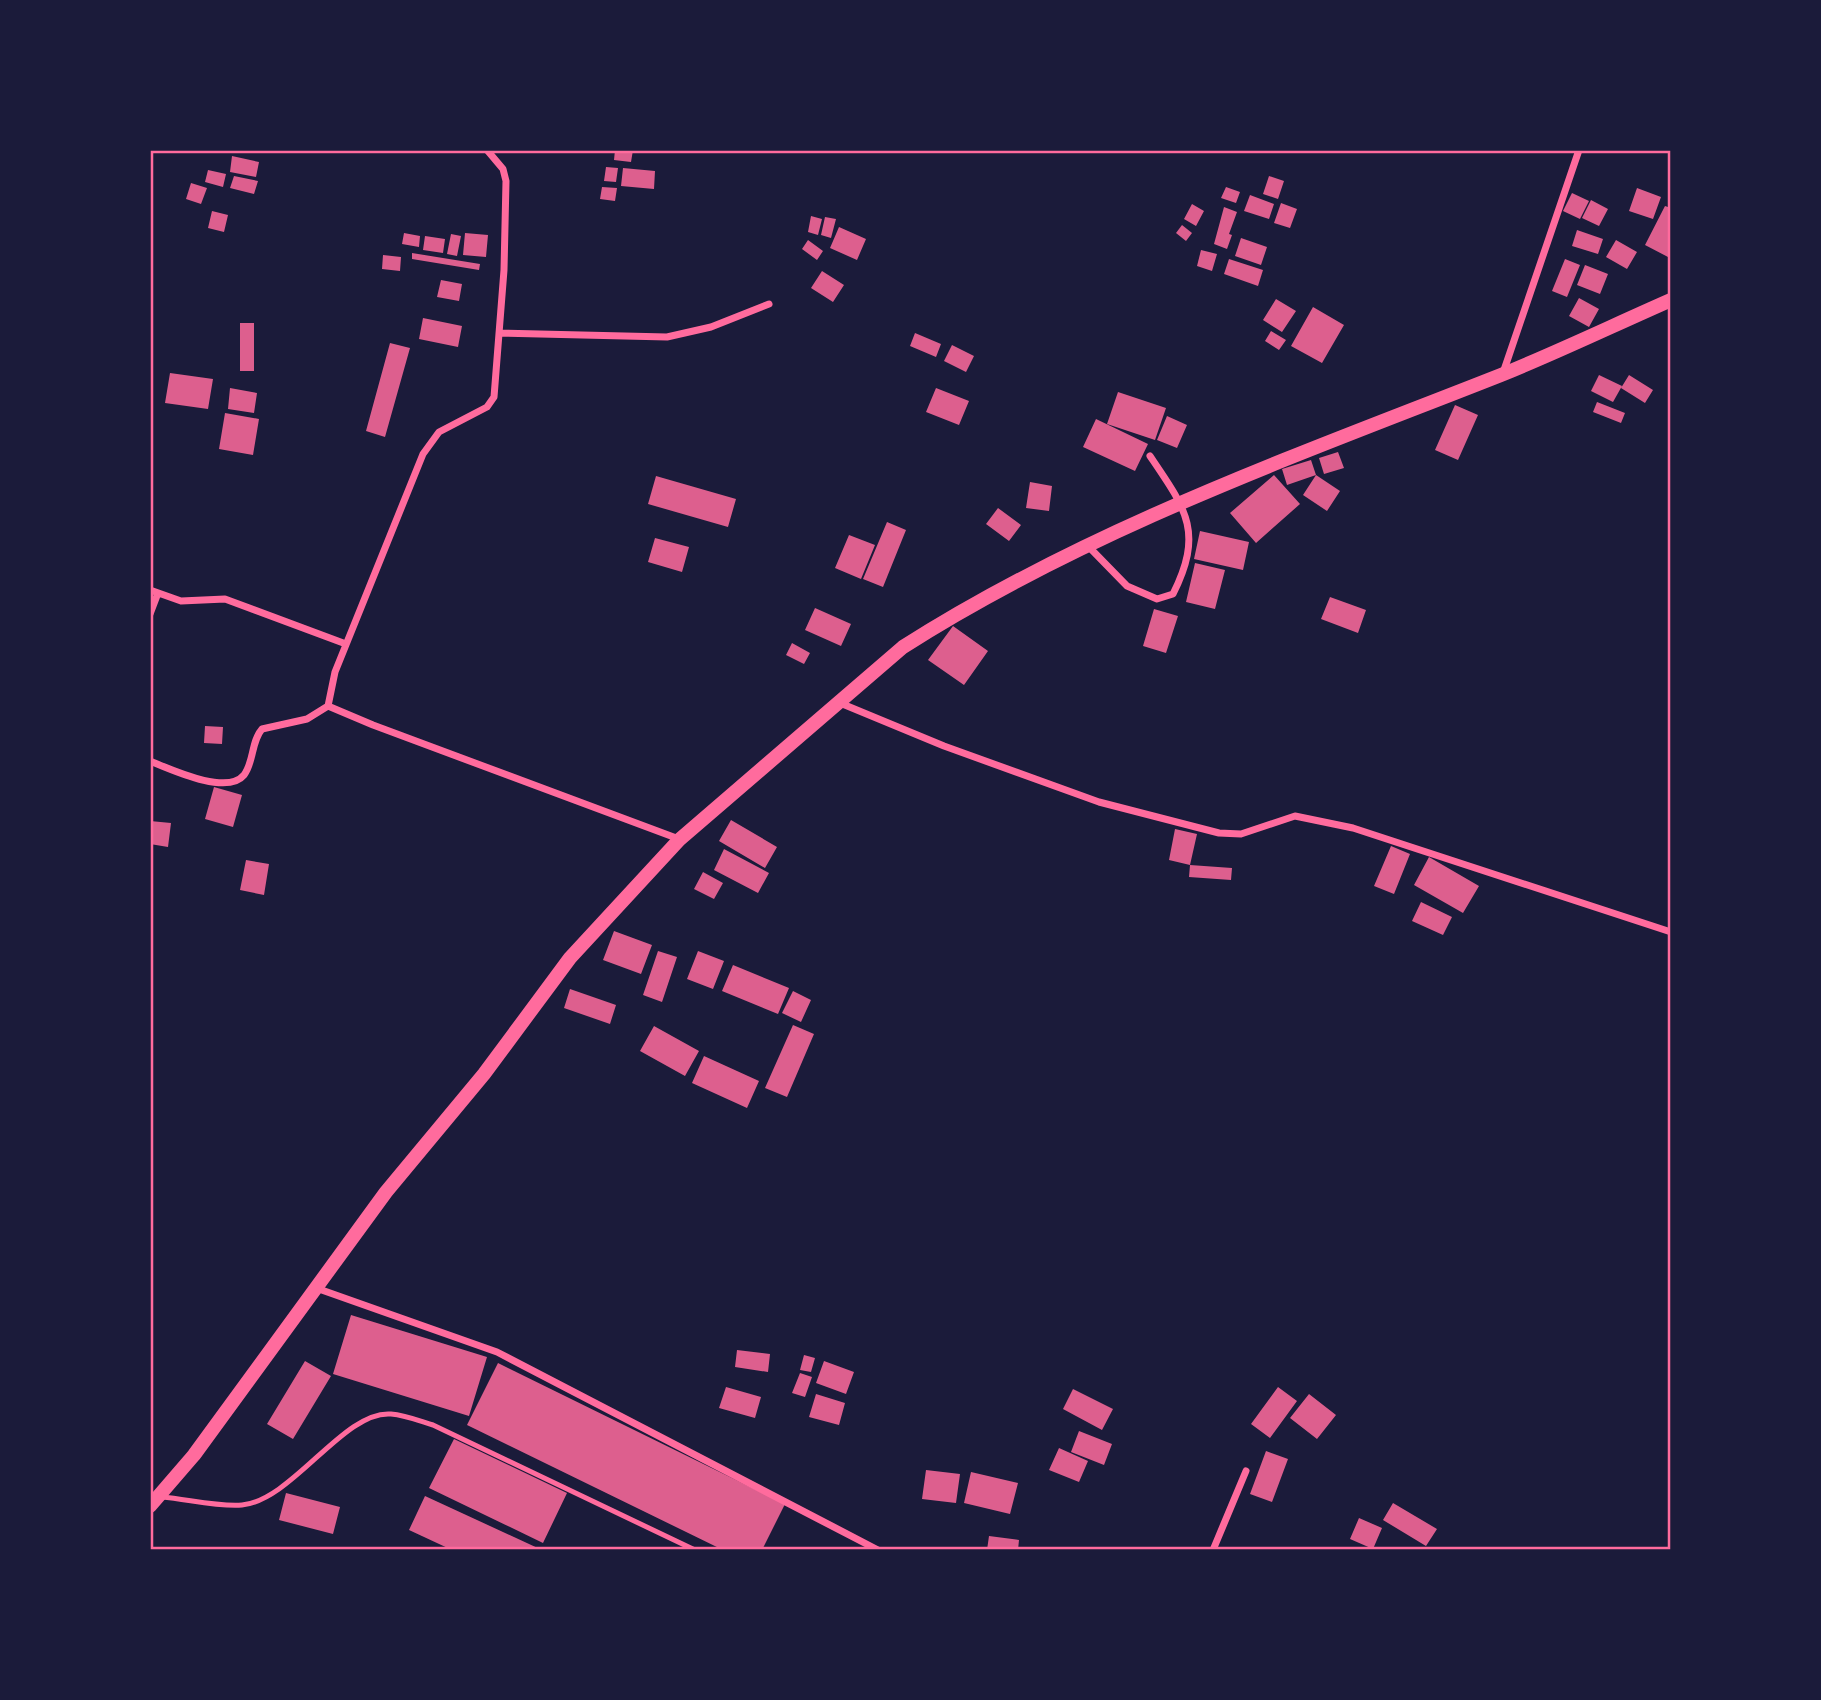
<svg xmlns="http://www.w3.org/2000/svg" width="1821" height="1700" viewBox="0 0 1821 1700" font-family="'Fira Sans Condensed',sans-serif">
  <rect width="100%" height="100%" fill="#1b1b3a"/>
  <path fill="#dd5f8e" d="M615,150H633L631,162L614,160Z
    M232,156L259,162L256,177L230,172Z
    M606,167L618,168L616,182L604,181Z
    M623,168L655,171L654,189L621,186Z
    M208,170L226,174L223,187L205,182Z
    M234,176L258,181L254,194L230,188Z
    M1269,176L1284,181L1278,199L1263,194Z
    M191,183L207,188L201,204L186,199Z
    M602,187L617,188L615,201L600,199Z
    M1226,187L1240,192L1236,203L1221,198Z
    M1637,188L1661,197L1653,219L1629,211Z
    M1572,193L1589,201L1580,219L1563,211Z
    M1250,195L1274,204L1269,219L1244,211Z
    M1591,200L1608,209L1599,226L1582,218Z
    M1281,203L1297,209L1290,228L1274,223Z
    M1192,204L1204,211L1196,226L1184,219Z
    M1665,206L1671,208L1668,257L1645,245Z
    M1224,207L1237,212L1229,234L1232,235L1227,249L1214,244Z
    M212,211L228,215L224,232L208,228Z
    M811,216L822,219L818,235L808,232Z
    M825,217L836,219L831,238L821,235Z
    M1182,225L1192,233L1186,241L1176,233Z
    M839,227L866,239L857,260L830,248Z
    M1577,230L1603,239L1598,254L1572,246Z
    M404,233L420,236L419,247L402,244Z
    M465,233L488,235L486,257L463,255Z
    M451,234L461,236L457,256L447,254Z
    M425,236L445,239L443,253L423,250Z
    M1241,238L1267,247L1261,265L1235,256Z
    M808,240L823,251L817,260L802,249Z
    M1616,240L1637,252L1627,269L1606,257Z
    M1201,250L1217,254L1212,271L1197,266Z
    M412,253L480,264L479,270L412,259Z
    M383,255L401,257L400,271L382,269Z
    M1229,259L1263,270L1258,286L1224,274Z
    M1565,259L1580,265L1567,297L1552,291Z
    M1585,265L1608,274L1600,294L1577,285Z
    M822,271L844,285L833,302L811,288Z
    M441,280L462,284L459,301L437,297Z
    M1579,298L1599,309L1589,327L1569,316Z
    M1276,299L1296,311L1282,332L1263,320Z
    M1313,307L1344,325L1322,363L1291,346Z
    M423,318L462,326L458,347L419,339Z
    M240,323H254V371H240Z
    M1271,331L1286,340L1279,350L1265,341Z
    M915,333L941,344L936,357L910,346Z
    M390,343L410,348L385,437L366,431Z
    M952,345L974,356L966,372L944,361Z
    M170,373L213,379L208,409L165,403Z
    M1599,375L1622,386L1613,402L1591,391Z
    M1629,375L1653,390L1645,403L1621,388Z
    M230,388L257,393L254,413L228,409Z
    M936,388L969,401L959,425L926,412Z
    M1118,392L1166,408L1155,440L1107,424Z
    M1597,402L1625,413L1621,423L1593,412Z
    M1455,405L1478,415L1458,460L1435,450Z
    M225,413L259,419L253,455L219,449Z
    M1167,416L1187,425L1177,448L1157,440Z
    M1096,419L1148,444L1135,471L1083,447Z
    M1338,452L1344,468L1324,474L1319,458Z
    M1311,460L1316,475L1287,485L1282,469Z
    M1274,475L1300,504L1256,543L1230,513Z
    M1316,475L1340,491L1327,511L1303,495Z
    M656,476L736,499L728,527L648,504Z
    M1030,482L1052,486L1049,511L1026,508Z
    M998,508L1021,525L1009,541L986,524Z
    M887,522L906,530L883,587L863,579Z
    M1200,531L1249,542L1243,570L1194,559Z
    M849,535L875,545L861,579L835,568Z
    M655,538L689,547L682,572L648,562Z
    M1195,563L1225,570L1215,609L1186,602Z
    M1330,597L1366,610L1358,633L1321,619Z
    M815,608L851,624L841,646L805,630Z
    M1154,609L1178,616L1166,653L1143,646Z
    M953,626L988,651L964,685L928,660Z
    M792,643L810,653L804,664L786,655Z
    M205,726L223,727L222,744L204,743Z
    M214,787L242,795L233,827L205,819Z
    M731,820L777,847L765,868L719,841Z
    M150,821L171,823L168,847L150,844Z
    M1175,829L1197,834L1190,865L1232,868L1231,880L1189,877L1190,865L1169,860Z
    M1391,846L1410,854L1394,894L1374,886Z
    M724,849L769,873L758,893L714,870Z
    M1429,857L1479,886L1463,913L1414,885Z
    M246,860L269,864L264,895L240,890Z
    M703,872L723,883L714,899L694,889Z
    M1421,902L1452,917L1443,935L1412,921Z
    M614,931L652,945L641,974L603,960Z
    M658,951L677,957L662,1002L643,995Z
    M698,951L724,961L713,989L687,979Z
    M733,965L789,988L778,1014L722,991Z
    M570,989L616,1005L610,1024L564,1008Z
    M793,991L811,1000L801,1022L782,1013Z
    M793,1025L814,1034L787,1097L765,1088Z
    M654,1026L699,1051L685,1076L640,1051Z
    M704,1056L759,1081L747,1108L692,1083Z
    M351,1315L487,1357L469,1416L333,1374Z
    M737,1350L770,1354L768,1372L735,1367Z
    M804,1355L815,1358L811,1372L800,1370Z
    M305,1361L331,1376L293,1439L267,1424Z
    M824,1361L854,1372L846,1394L816,1383Z
    M498,1363L785,1504L762,1550H723L467,1425Z
    M800,1373L812,1377L805,1397L792,1393Z
    M726,1387L761,1397L755,1418L719,1408Z
    M1278,1387L1297,1401L1270,1438L1251,1424Z
    M1073,1389L1113,1409L1102,1430L1063,1409Z
    M816,1394L845,1403L839,1425L809,1417Z
    M1309,1394L1336,1415L1317,1439L1290,1418Z
    M1079,1431L1112,1444L1104,1465L1071,1452Z
    M454,1439L567,1493L543,1543L429,1488Z
    M1059,1448L1088,1461L1079,1482L1049,1470Z
    M1266,1451L1288,1459L1272,1502L1250,1494Z
    M926,1470L960,1474L956,1503L922,1499Z
    M971,1472L1018,1483L1010,1514L964,1503Z
    M286,1493L340,1507L333,1534L279,1520Z
    M425,1496L542,1550H452L409,1530Z
    M1393,1503L1437,1529L1426,1546L1383,1520Z
    M1359,1518L1382,1528L1373,1549L1350,1539Z
    M989,1536L1019,1540L1018,1550H987Z"/>
  <g fill="none" stroke-linecap="round" stroke-linejoin="round">
    <path stroke="#ff6b9d" stroke-width="5" d="M162,1497C187,1499 217,1507 242,1505C293,1500 344,1410 391,1414C405,1415 420,1421 433,1425L695,1550"/>
    <path stroke="#ff6b9d" stroke-width="7" d="M499,333L667,337L711,327L769,304
      M1503,373L1579,150
      M1088,546L1127,586L1157,599L1173,594C1204,532 1186,509 1150,456
      M150,590L181,601L225,599L346,644
      M150,614L158,593
      M840,703L944,746L1099,802L1219,833L1241,834L1295,816L1353,828L1671,932
      M328,706L335,672L423,454L439,432L487,407L494,397L504,270L506,181L503,169L487,150
      M150,761C170,769 227,796 244,775C254,762 251,742 262,729L307,719L328,706L373,725L679,839
      M316,1288L497,1352L878,1550
      M1213,1550L1246,1471"/>
    <path stroke="#ff6b9d" stroke-width="14" d="M150,1506L194,1455L386,1192L484,1074L570,958L679,840L903,647C1088,529 1298,455 1501,375C1558,352 1614,325 1671,300"/>
  </g>
  <rect width="1821" height="1700" fill="none" stroke="#1b1b3a" stroke-width="304"/>
  <rect x="152" y="152" width="1517" height="1396" fill="none" stroke="#ff6b9d" stroke-width="2.5"/>
</svg>
